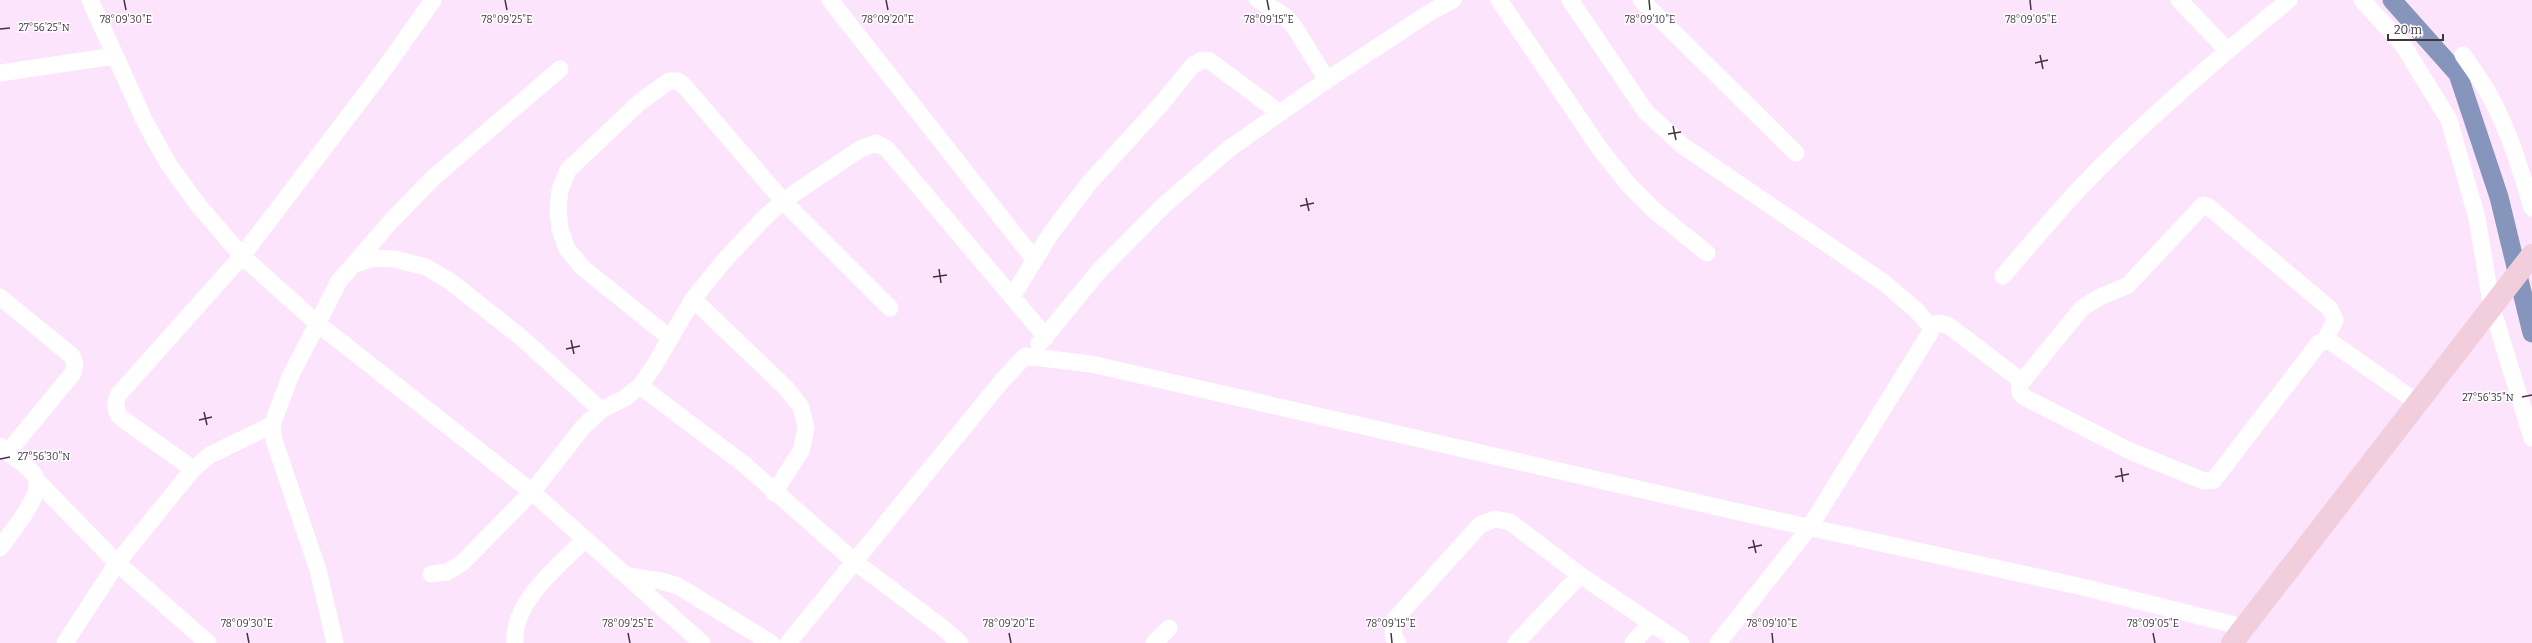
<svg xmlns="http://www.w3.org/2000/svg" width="2532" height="643" viewBox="0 0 2532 643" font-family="Bitter,serif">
  <rect width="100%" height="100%" fill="#fce5fc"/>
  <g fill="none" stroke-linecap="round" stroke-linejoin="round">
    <path stroke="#8595bb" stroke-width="19" d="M2392,0L2458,74L2499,197L2532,333"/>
    <path stroke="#fff" stroke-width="17" d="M90,0L145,122L169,165L199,206L242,256L318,324L532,492L702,643
      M830,0L1034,259
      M1258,0L1285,16L1295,28L1327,80
      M1499,0L1600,149L1628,184L1656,212L1707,253
      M1570,0L1646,112L1683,146L1883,282L1916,310L1930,326V333L1809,528L1718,643
      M1641,0L1796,153
      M2179,0L2228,51
      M2362,0L2403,45L2449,120L2477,218L2492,308L2532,438
      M2463,55C2472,68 2482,81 2490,96C2509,131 2521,170 2532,208
      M0,73L114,56
      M353,265L392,220L433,178L560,69
      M2003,276C2028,247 2053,217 2079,189C2144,121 2216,59 2289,0
      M0,297L72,356L75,364L73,373L8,452
      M1012,297L1051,233L1090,182L1162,103L1193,65L1202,60L1210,61L1280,113
      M693,299L786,388L801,407L806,428L801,451L774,493
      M1929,325L1939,323L1949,326L2019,379L2020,393L2024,397L2130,451L2204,481L2214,480L2216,477L2319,343L2325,340L2331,342L2418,403
      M670,338L583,268L567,249L560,229L558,209L560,190L568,170L640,102L669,81H678L686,88L783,201L890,308
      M1039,344L1098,272L1163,206L1230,148L1327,80L1432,11L1453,0
      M2020,384L2082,308L2098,298L2128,285L2203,205L2209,207L2330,309L2335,320L2325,340
      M640,386L745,465L855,562L943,628L960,643
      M0,446C10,455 28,465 35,476C46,493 10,533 0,548
      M193,469L120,417C115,409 114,403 119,394L242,256L385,68L433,0
      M39,483L117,563L208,643
      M431,574L447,572L462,563L532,492L583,427L601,410L625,398L640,386L654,366L693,299L723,262L763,219L783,201L860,149L876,143L887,149L1046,337
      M628,576L661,581L678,586L771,643
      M65,643L117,563L193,469L210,455L272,425
      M335,643L318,570L274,440L272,425L290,377L339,281L353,265L373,258L395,259L426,267L451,282L523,339L601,410
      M515,643C512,601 559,566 585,539
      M788,643L1001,382L1025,356L1091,364L1748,514L2087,588L2243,627
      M1154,643L1169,628
      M1398,643L1393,636L1395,619L1480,525L1495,519L1510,522L1580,575L1681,643
      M1516,643L1580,575
      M1633,643L1650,624"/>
    <path stroke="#f2cedd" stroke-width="22" d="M2232,643L2532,255"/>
  </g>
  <path fill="none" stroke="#3e353d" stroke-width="1.5" d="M124,0L126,10M505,0L507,10M886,0L888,10M1267,0L1269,10M1649,0L1650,10M2030,0L2031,10M0,29L10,28M2040,55L2043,69M2035,63L2048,60M1673,126L1676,140M1668,134L1681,132M1306,198L1309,211M1300,206L1314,203M939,269L941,283M933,277L947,275M571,340L574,354M566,349L580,346M2522,397L2532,395M204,412L207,425M199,420L212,417M0,459L10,457M2121,468L2123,482M2115,477L2129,474M1753,540L1756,553M1748,548L1762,545M247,633L249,643M628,633L630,643M1009,633L1011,643M1391,633L1392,643M1772,633L1773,643M2153,633L2155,643"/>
  <g font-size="10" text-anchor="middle" fill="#3e353d" stroke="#fff" stroke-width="3" stroke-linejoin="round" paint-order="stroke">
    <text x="126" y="23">78°09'30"E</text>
    <text x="507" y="23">78°09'25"E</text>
    <text x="888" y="23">78°09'20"E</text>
    <text x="1269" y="23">78°09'15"E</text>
    <text x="1650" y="23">78°09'10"E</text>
    <text x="2031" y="23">78°09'05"E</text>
    <text x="44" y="31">27°56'25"N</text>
    <text x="2488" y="401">27°56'35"N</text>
    <text x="44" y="460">27°56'30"N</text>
    <text x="247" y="627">78°09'30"E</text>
    <text x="628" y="627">78°09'25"E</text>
    <text x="1009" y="627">78°09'20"E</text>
    <text x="1391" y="627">78°09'15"E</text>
    <text x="1772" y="627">78°09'10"E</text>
    <text x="2153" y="627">78°09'05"E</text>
  </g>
  <path d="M2388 34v6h55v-6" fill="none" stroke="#3e353d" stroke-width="2"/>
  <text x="2394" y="34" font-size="12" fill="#3e353d" stroke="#ffffff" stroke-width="3" paint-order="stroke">20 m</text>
</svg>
